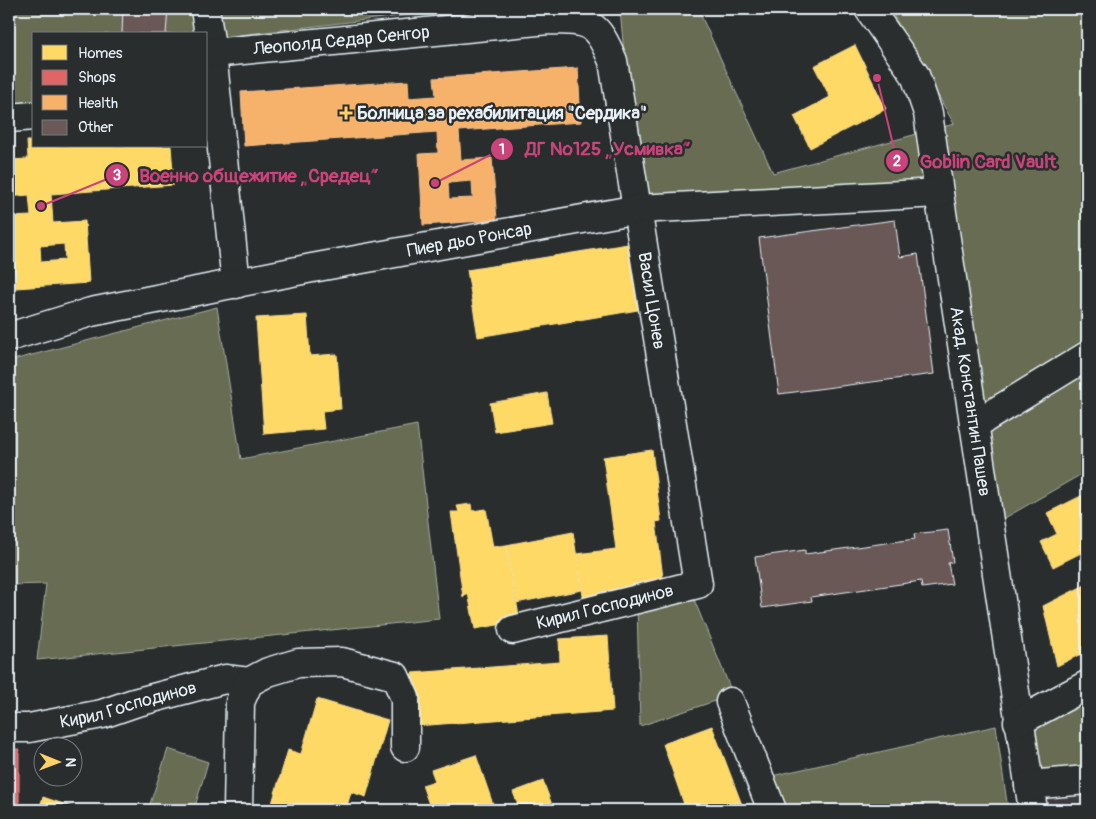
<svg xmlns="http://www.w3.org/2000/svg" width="1096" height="819" viewBox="0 0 1096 819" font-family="Pangolin,sans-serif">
  <rect width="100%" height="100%" fill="#2a2d2e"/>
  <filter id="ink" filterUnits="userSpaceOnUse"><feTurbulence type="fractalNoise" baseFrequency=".02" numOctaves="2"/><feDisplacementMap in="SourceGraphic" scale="10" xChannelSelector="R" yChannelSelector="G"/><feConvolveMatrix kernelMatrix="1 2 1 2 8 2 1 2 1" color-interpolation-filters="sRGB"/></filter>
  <g filter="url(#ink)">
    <path fill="#3e3a3a" d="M1087,780V810H1035L1032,786Z"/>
    <path fill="#676c52" stroke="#a8aea5" d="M9,9H459L214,38L206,34H34V101L9,104Z
      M620,9H698L773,173L954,124L890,9H1087V471L989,527L939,193L638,209Z
      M217,307L241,459L417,425L439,619L37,660L46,584L9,585V361Z
      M691,592L733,695L640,726L637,604Z
      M1087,685V780L1032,786L1018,722Z
      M996,726L1008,810H778L767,777Z
      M168,749L208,762L194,810H148Z"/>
    <path fill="#ffd966" stroke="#f8e092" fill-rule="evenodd" d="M855,45L886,109L810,148L794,116L830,97L814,66Z
      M27,141H34V146H171L174,185L51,194L53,223L85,221L89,283L16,288L11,217L31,216L29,195L9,197V160L28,159ZM64,244L65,260L41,262L40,246Z
      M628,244L638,310L478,337L467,270Z
      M307,315L310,356L337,354L341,409L322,411L324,429L264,434L256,318Z
      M547,393L552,423L495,432L490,403Z
      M652,450L661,521L656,522L664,586L584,603L577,554L616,549L603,457Z
      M1087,493V550L1053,567L1041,542L1057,534L1047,513Z
      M471,504L472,511L486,509L493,547L506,545L520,621L475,629L468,593L463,597L451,512H459L457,506Z
      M573,532L582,590L516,603L506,545Z
      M1087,584V651L1057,666L1043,606Z
      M608,636L613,711L416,726L412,673L560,662L559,639Z
      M9,652H12L10,703H9Z
      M317,699L388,720L366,797L351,792L346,810H270L288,750L301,754Z
      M712,726L744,810H686L663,744Z
      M476,755L495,810H431L422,785L435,781L431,770Z
      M543,781L554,810H520L513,792Z
      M43,797L75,808V810H39Z"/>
    <path fill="#e06666" stroke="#e29092" d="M9,749H19V810H9Z"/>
    <path fill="#f6b26b" stroke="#f2c595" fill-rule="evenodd" d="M578,68L581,122L459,131L461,160L492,158L497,220L423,225L419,154L438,153L437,132L244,146L241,92L408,81L409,98L436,96L434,78ZM472,181L473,198L449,199L448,183Z"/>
    <path fill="#6b5857" stroke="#e8f1f8" d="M123,9H168L166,34H122Z
      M895,220L900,257L918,254L934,374L779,394L759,238Z
      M948,530L953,562L948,563L952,584L922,588L921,581L811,597L812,601L762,608L755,557L805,550V554L915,539L914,534Z"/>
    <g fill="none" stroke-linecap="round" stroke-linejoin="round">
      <g stroke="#e8f1f8" stroke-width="31">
        <g id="minor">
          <path d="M205,9L212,53L236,284"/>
          <path id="s1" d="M869,9L915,75L928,113L939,193L1033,810"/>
          <path id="s2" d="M212,53L548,20C590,20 597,22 613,61L698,584L513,630"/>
          <path d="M9,118L34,116"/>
          <path id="s3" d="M9,337L91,312L312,268L638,209L939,193"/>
          <path d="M974,425L1087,356"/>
          <path d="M730,702L772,810"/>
          <path d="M1018,722L1087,685"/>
          <path id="s4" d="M9,728H29L102,714L134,703L225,679L249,682"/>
          <path d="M1029,785L1087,780"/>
          <path d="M238,810L240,702L249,682L268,672L298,663L342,662L395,676L405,698V747"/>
        </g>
      </g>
      <use href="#minor" stroke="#2a2d2e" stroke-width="28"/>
    </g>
  </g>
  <path fill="#ffd166" stroke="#2a2d2e" stroke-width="2" d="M343.5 105.5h5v5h5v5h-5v5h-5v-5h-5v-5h5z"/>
  <g text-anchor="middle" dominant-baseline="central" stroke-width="5" stroke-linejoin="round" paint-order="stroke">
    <g font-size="18" fill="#e8f1f8" stroke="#2a2d2e">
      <text stroke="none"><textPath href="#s2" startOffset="130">Леополд Седар Сенгор</textPath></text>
      <text stroke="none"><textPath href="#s3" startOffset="471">Пиер дьо Ронсар</textPath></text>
      <text stroke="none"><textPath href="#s2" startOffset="666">Васил Цонев</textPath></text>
      <text stroke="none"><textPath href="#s1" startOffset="412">Акад. Константин Пашев</textPath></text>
      <text transform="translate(605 607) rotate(-14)">Кирил Господинов</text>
      <text stroke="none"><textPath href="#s4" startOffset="122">Кирил Господинов</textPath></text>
    </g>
    <g font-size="18" font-weight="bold" fill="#e8f1f8" stroke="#2a2d2e" text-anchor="start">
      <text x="357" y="113">Болница за рехабилитация "Сердика"</text>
    </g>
  </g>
  <path fill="none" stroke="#ca437a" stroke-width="2" d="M435 183L502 149M877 78L897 161M41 206L117 175"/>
  <g fill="#ca437a" stroke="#2a2d2e" stroke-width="2">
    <circle cx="435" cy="183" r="5"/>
    <circle cx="877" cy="78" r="5"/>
    <circle cx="41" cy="206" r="5"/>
    <circle cx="502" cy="149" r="12"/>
    <circle cx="897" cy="161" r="12"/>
    <circle cx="117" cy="175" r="12"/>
  </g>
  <g font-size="15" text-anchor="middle" font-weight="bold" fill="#fff">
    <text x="502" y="154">1</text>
    <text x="897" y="166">2</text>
    <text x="117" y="180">3</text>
  </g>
  <g font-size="19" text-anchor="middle" font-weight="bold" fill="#ca437a" stroke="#2a2d2e" stroke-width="5" stroke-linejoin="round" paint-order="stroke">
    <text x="608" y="155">ДГ №125 „Усмивка“</text>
    <text x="988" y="168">Goblin Card Vault</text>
    <text x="259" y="182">Военно общежитие „Средец“</text>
  </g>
  <rect width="1096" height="819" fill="none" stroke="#2a2d2e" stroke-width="30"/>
  <rect x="15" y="15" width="1066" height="789" fill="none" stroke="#e8f1f8" stroke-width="2" filter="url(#ink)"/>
  <rect x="32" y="32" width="175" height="115" fill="#2a2d2e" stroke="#767b7f"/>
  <rect x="42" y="45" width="25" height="15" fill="#ffd966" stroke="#767b7f"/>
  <text x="78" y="58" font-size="15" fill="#e8f1f8">Homes</text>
  <rect x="42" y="70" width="25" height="15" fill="#e06666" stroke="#767b7f"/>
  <text x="78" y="82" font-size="15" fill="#e8f1f8">Shops</text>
  <rect x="42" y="95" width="25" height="15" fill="#f6b26b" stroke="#767b7f"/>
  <text x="78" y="108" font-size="15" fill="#e8f1f8">Health</text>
  <rect x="42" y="120" width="25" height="15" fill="#6b5857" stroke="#767b7f"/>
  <text x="78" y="132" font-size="15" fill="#e8f1f8">Other</text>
  <g transform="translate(58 762) rotate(91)"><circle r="24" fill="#2a2d2e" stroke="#767b7f"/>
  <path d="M0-4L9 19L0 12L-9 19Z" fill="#ffd166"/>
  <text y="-8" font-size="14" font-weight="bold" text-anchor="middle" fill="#e8f1f8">N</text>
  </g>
</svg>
